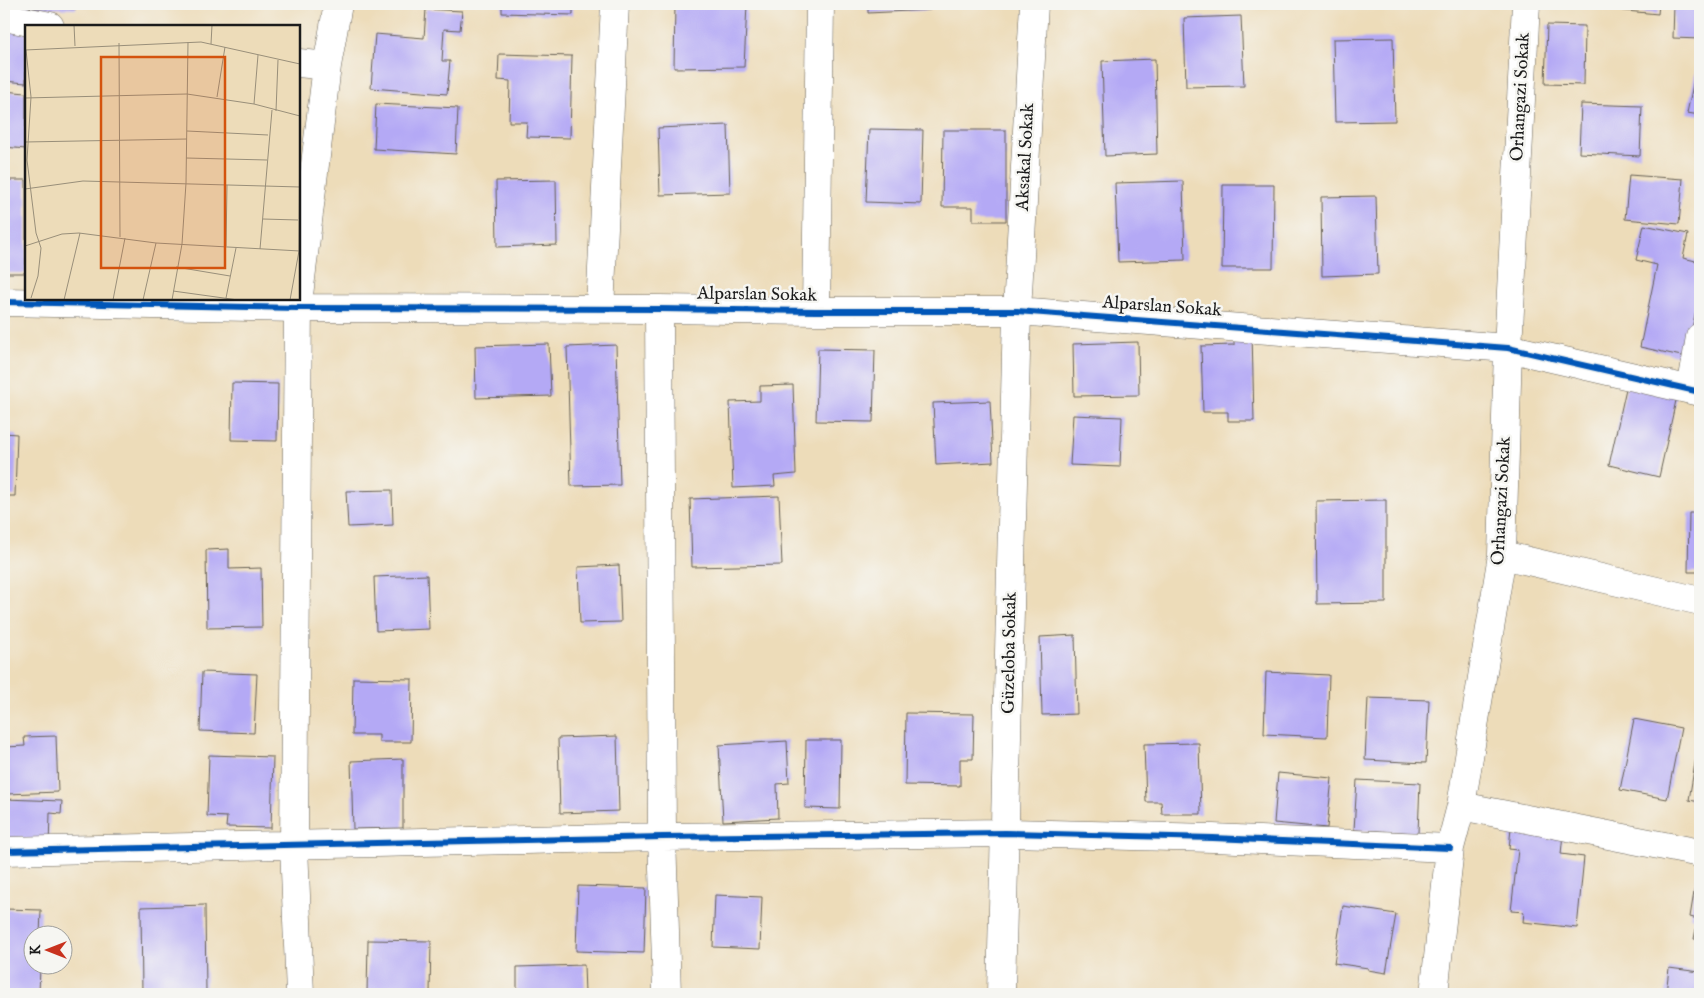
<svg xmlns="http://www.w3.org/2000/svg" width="1704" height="998" viewBox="0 0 1704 998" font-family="'IM FELL English',serif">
  <rect width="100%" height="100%" fill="#f6f6f2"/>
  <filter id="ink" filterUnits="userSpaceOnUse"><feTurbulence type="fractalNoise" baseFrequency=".02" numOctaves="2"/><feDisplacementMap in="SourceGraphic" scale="10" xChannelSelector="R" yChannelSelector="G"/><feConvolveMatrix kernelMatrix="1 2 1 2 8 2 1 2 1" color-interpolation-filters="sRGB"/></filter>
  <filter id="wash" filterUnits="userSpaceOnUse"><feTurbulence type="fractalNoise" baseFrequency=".0096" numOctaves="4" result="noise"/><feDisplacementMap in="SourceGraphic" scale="20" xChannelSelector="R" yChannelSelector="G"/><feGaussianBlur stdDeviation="1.12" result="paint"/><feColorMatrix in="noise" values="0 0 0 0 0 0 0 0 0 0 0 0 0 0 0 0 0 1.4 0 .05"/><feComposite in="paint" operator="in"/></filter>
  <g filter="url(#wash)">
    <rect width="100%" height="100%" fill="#eddcb9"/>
    <g id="blocks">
      <path fill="#b4a9f5" d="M6,4H76V9L6,7Z
        M502,4H573V15L502,13Z
        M675,4H747L744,67L674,68Z
        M868,4H930V10L868,13Z
        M1606,4H1659L1658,14L1605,9Z
        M1674,4H1700V39L1673,38Z
        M426,9L462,11L460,30L444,29L442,61H450L447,94L371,88L375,34L424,38Z
        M1241,16L1244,86L1186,87L1184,18Z
        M1547,25L1585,26L1584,85L1545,84Z
        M4,27L26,28V83L4,81Z
        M1393,38L1395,121L1335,122L1333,39Z
        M499,54L572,56L570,138L526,137L527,122H509L510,81L498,80Z
        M1155,59L1157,154L1105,156L1102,61Z
        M1698,61H1700V115L1687,113Z
        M4,91L26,93V149L4,147Z
        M376,104L458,108L456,154L374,149Z
        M1581,104L1642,106L1640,156L1579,153Z
        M728,125L730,193L660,195L658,128Z
        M869,129L923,130L921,204L866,202Z
        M943,130H1006V221H973V207H942Z
        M1629,175L1683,179L1679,224L1625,219Z
        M4,180H26V273H4Z
        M556,180L557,245L497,247L496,181Z
        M1183,181L1185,260L1118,262L1115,183Z
        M1223,185H1274L1273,268H1222Z
        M1376,196L1378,274L1322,276L1321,197Z
        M1644,225L1688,234L1683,258L1700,262V291L1686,357L1640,347L1657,265L1636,260Z
        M1234,332H1252L1254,421H1228V412H1203L1201,346L1234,345Z
        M1138,342L1139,395L1074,396L1073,344Z
        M549,344L551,396L476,398L475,346Z
        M616,345L620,485L571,486L567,347Z
        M818,349L875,350L873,422L816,421Z
        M232,383L278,384L277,441L231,440Z
        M1627,384L1677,396L1659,477L1609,465Z
        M793,385L796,474L774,476L775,486L733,488L730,402L760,401V386Z
        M990,401L993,462L936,465L933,403Z
        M1073,415L1122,417L1120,467L1070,465Z
        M4,433L17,434L15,496H4Z
        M392,490L393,525L348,527L346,491Z
        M779,496L782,565L692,567L690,499Z
        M1386,500V603L1317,604L1316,501Z
        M1689,513H1700V572H1688Z
        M229,549V569L261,568L262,627L207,628L206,550Z
        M619,565L621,622L580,623L578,567Z
        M427,575L429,629L376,631L374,577Z
        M1075,635L1077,714L1042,715L1040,637Z
        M202,672L257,674L254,733L200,731Z
        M1266,672L1329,675L1327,737L1264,734Z
        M353,678L412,679L411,742H379V735H352Z
        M1368,698L1429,700L1426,763L1365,760Z
        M906,713L974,714L973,759H960V786L905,785Z
        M1634,719L1681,728L1667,799L1620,790Z
        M56,736L58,792L7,794L5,747L25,746L24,737Z
        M617,736L619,811L560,813L558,738Z
        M1699,739H1700V802L1689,800Z
        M806,740H841L840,809L805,808Z
        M787,741L789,783L777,784L778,818L723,821L719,745Z
        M1199,743L1201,814H1162L1161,802H1146L1144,744Z
        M209,755L273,757L271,828L226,827L227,817L207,816Z
        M403,759V828L353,829L351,761Z
        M1278,773L1332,778L1327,828L1274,823Z
        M1357,780L1420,783L1418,833L1354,830Z
        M4,799L62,801L61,814L50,813L49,847L4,844Z
        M1511,828L1563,834L1561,854L1584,857L1577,928L1523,922L1524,912L1511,911L1518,850L1509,849Z
        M1697,874H1700V940L1694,939L1698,919L1690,917Z
        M578,886L646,888L644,953L576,951Z
        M715,895L762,897L760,949L713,947Z
        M205,905L206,994H142L141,907Z
        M1343,906L1396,914L1386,973L1368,970V968L1334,963Z
        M4,909L41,910L40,936H32V966H40L39,994H4Z
        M368,940L431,941L430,994H367Z
        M584,965L585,994H517V967Z
        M1669,968L1700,972V994H1666Z"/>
    </g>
  </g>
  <g filter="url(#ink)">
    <use href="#blocks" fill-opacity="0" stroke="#655f53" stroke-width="1"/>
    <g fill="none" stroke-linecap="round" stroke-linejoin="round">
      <g stroke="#655f53" stroke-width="29">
        <path id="minor" d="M4,17L50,26
          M299,63L327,66
          M299,295L327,66L338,4
          M298,299L294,846L300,994
          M4,302L297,308L659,309L816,311H1017L1508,348L1700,392
          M600,309L615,4
          M659,309L662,837L667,994
          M816,311L820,4
          M1691,390L1700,337
          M1502,555L1700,601
          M1461,806L1700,853
          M4,851L662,837L1006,833L1213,838L1450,848
          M1001,994L1017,311L1034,4
          M1434,994L1450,848L1461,806L1502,555L1508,348L1526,4"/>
      </g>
      <use href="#minor" stroke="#fff" stroke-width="28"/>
      <g stroke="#f6f6f2" stroke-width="9">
        <path id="cycleway" d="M4,302L297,308L659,309L816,311H1017L1508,348L1700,392
          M4,851L662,837L1006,833L1213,838L1450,848"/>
      </g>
      <use href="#cycleway" stroke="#0057b8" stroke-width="6"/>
    </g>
  </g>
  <g text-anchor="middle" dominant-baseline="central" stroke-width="5" stroke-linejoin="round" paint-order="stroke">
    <g font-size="18" fill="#1c1c1c" stroke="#f6f6f2">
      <text transform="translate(1521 97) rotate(-87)">Orhangazi Sokak</text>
      <text transform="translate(1026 157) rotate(-87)">Aksakal Sokak</text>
      <text transform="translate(757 295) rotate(1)">Alparslan Sokak</text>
      <text transform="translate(1162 307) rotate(4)">Alparslan Sokak</text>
      <text transform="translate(1502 501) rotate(-87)">Orhangazi Sokak</text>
      <text transform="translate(1010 653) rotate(-89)">Güzeloba Sokak</text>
    </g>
  </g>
  <g transform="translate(25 25)">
    <rect width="275" height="275" fill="#eddcb9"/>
    <path fill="none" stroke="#998f7a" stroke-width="1" d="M49,0L50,21M94,18L95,212M186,19L187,0M0,25L176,17L275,39M1,25L6,72L2,135L11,208L16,223L13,251L6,273M192,72L200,22M0,73L162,69L229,79L275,91M229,79L233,30M251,86L253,35M162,106L243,110M0,117L162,114M161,133L242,135M0,164L58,156L275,162M238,194L273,195M0,221L37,209L54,208L131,218L275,226M201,221L202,160M235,224L247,85M151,242L205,251M148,266L213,275M201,273L211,223M39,275L55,208M88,275L100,213M118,275L131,218M147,275L157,219L161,158L163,17M265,275L274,226L275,78"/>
    <path fill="#d4530e" fill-opacity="0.15" stroke="#d4530e" stroke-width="2.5" d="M76,32H200V243H76Z"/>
    <rect width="275" height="275" fill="none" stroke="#1c1c1c" stroke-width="2.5"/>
  </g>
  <rect width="1704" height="998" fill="none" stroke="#f6f6f2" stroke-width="20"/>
  <g transform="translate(48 950) rotate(270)"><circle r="24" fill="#f6f6f2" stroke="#9f9f9c"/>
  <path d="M0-4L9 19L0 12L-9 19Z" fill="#c8321e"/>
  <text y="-8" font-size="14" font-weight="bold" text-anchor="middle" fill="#1c1c1c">K</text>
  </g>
</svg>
